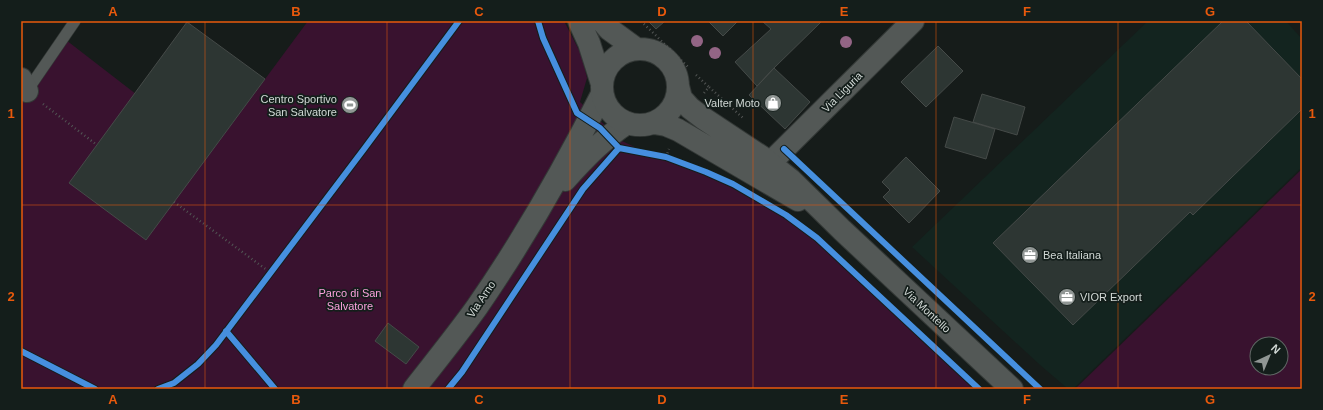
<svg xmlns="http://www.w3.org/2000/svg" width="1323" height="410" viewBox="0 0 1323 410" font-family="Arial,sans-serif">
  <rect width="100%" height="100%" fill="#161c1a"/>
  <path fill="#13241f" d="M1148,21H1286L1302,39V167L1073,389H1068L1039,364L912,247Z"/>
  <path fill="#39122f" fill-rule="evenodd" d="M308,21H564L582,56L587,78L580,102L622,141L639,149L678,158L732,181L787,213L818,236L983,389H21V98L66,40L211,152Z
    M1302,169V389H1075ZM1257,344H1281V368H1257Z"/>
  <path fill="#2d3633" stroke="#454a48" d="M648,21H665L656,29Z
    M708,21H736L737,22L723,36Z
    M762,21H822L774,68L757,86L735,62L771,29Z
    M1223,21H1246L1302,79V109L1193,215L1190,212L1073,325L993,243Z
    M187,22L265,79L146,240L69,183Z
    M938,46L963,71L926,107L901,82Z
    M774,68L810,102L785,129L749,95Z
    M982,94L1025,107L1017,135L973,122Z
    M954,117L995,129L986,159L945,147Z
    M906,157L940,191L909,223L883,197L890,190L882,182Z
    M388,323L419,347L406,364L375,341Z"/>
  <g fill="none" stroke-linecap="round" stroke-linejoin="round">
    <g stroke="#333836" stroke-width="12">
      <path id="service" d="M27,91L75,21"/>
    </g>
    <g stroke="#333836" stroke-width="24">
      <path id="minor" d="M21,79L27,91
        M752,161L761,165L770,163L913,21
        M565,180C584,159 603,139 627,123
        M414,389C435,362 457,335 477,307C524,239 565,167 602,94"/>
    </g>
    <g stroke="#333836" stroke-width="24">
      <path id="tertiary" d="M579,21L589,43L601,81
        M602,21L609,29L635,48
        M602 87a38 38 0 1 1 76 0a38 38 0 1 1-76 0Z
        M678,86L681,98L690,108L703,118L762,157L791,180L842,230L1012,389
        M654,123L666,125L678,130L798,200"/>
    </g>
    <path stroke="#525554" stroke-width="2.5" stroke-dasharray="1 3" stroke-linecap="butt" d="M641,21L688,67
      M696,75L709,87
      M704,93L709,87L743,118
      M43,104L97,145
      M666,157L669,149
      M174,202L271,273"/>
    <use href="#service" stroke="#535856" stroke-width="11"/>
    <use href="#minor" stroke="#535856" stroke-width="22"/>
    <use href="#tertiary" stroke="#535856" stroke-width="22"/>
    <g stroke="#141e1b" stroke-width="8">
      <path id="cycleway" d="M538,21L543,38L577,113L600,128L619,148L666,157L706,172L733,184L786,215L817,238L979,389
        M784,149L1040,389
        M226,331L275,389
        M21,351L95,389
        M158,389L174,383L198,364L216,345L364,149L459,21
        M448,389L462,372L583,189L619,148"/>
    </g>
    <use href="#cycleway" stroke="#468fdf" stroke-width="6"/>
  </g>
  <g fill="#936585">
    <circle cx="697" cy="41" r="6"/>
    <circle cx="846" cy="42" r="6"/>
    <circle cx="715" cy="53" r="6"/>
  </g>
  <path fill="none" stroke="#e8590c" stroke-width="1" stroke-opacity="0.55" d="M205,21V389M387,21V389M570,21V389M753,21V389M936,21V389M1118,21V389M21,205H1302"/>
  <defs>
    <g id="shop-disc" transform="scale(0.9)"><circle r="9.5" fill="#909694" stroke="#141e1b"/><path d="M-5-2.5h2.3a2.7 3.5 0 0 1 5.4 0H5L5.5 6h-11ZM-1.5-2.5h3a1.5 2.3 0 0 0-3 0Z" fill="#fff"/></g>
    <g id="stadium-disc" transform="scale(0.9)"><circle r="9.5" fill="#909694" stroke="#141e1b"/><path d="M0-5a6.5 5 0 1 0 0 10a6.5 5 0 1 0 0-10ZM-3.5-1.8h7v3.6h-7Z" fill="#fff"/></g>
    <g id="office-disc" transform="scale(0.9)"><circle r="9.5" fill="#909694" stroke="#141e1b"/><path d="M-6-3h4V-5.5h4V-3h4V5H-6ZM-1-4.5V-3h2v-1.5ZM-6 0V1H6V0Z" fill="#fff"/></g>
  </defs>
  <g fill-rule="evenodd">
    <use href="#shop-disc" x="773" y="103"/>
    <use href="#stadium-disc" x="350" y="105"/>
    <use href="#office-disc" x="1030" y="255"/>
    <use href="#office-disc" x="1067" y="297"/>
  </g>
  <g text-anchor="middle" dominant-baseline="central" stroke-width="3.5" stroke-linejoin="round" paint-order="stroke">
    <g font-size="11" fill="#d1d8d5" stroke="#141e1b">
      <text transform="translate(842 92) rotate(-45)">Via Liguria</text>
      <text transform="translate(481 299) rotate(-56)">Via Arno</text>
      <text transform="translate(927 310) rotate(43)">Via Montello</text>
    </g>
    <g font-size="11" fill="#d1d8d5" stroke="#141e1b" text-anchor="end">
      <text x="337" y="99">Centro Sportivo<tspan x="337" dy="13">San Salvatore</tspan></text>
      <text x="760" y="103">Valter Moto</text>
      <text x="1043" y="255" text-anchor="start">Bea Italiana</text>
      <text x="1080" y="297" text-anchor="start">VIOR Export</text>
    </g>
    <g font-size="11" fill="#f9a0dc" stroke="#141e1b">
      <text x="350" y="293">Parco di San<tspan x="350" dy="13">Salvatore</tspan></text>
    </g>
  </g>
  <rect width="1323" height="410" fill="none" stroke="#141e1b" stroke-width="44"/>
  <g transform="translate(1269 356) rotate(44)"><circle r="19" fill="#141e1b" stroke="#606865"/>
  <path d="M0-3L7 15L0 10L-7 15Z" fill="#909694"/>
  <text y="-6" font-size="11" font-weight="bold" text-anchor="middle" fill="#d1d8d5">N</text>
  </g>
  <rect x="22" y="22" width="1279" height="366" fill="none" stroke="#e8590c" stroke-width="1.5"/>
  <g font-size="13" text-anchor="middle" font-weight="bold" fill="#e8590c">
    <text x="113" y="16">A</text>
    <text x="296" y="16">B</text>
    <text x="479" y="16">C</text>
    <text x="662" y="16">D</text>
    <text x="844" y="16">E</text>
    <text x="1027" y="16">F</text>
    <text x="1210" y="16">G</text>
    <text x="11" y="118">1</text>
    <text x="1312" y="118">1</text>
    <text x="11" y="301">2</text>
    <text x="1312" y="301">2</text>
    <text x="113" y="404">A</text>
    <text x="296" y="404">B</text>
    <text x="479" y="404">C</text>
    <text x="662" y="404">D</text>
    <text x="844" y="404">E</text>
    <text x="1027" y="404">F</text>
    <text x="1210" y="404">G</text>
  </g>
</svg>
